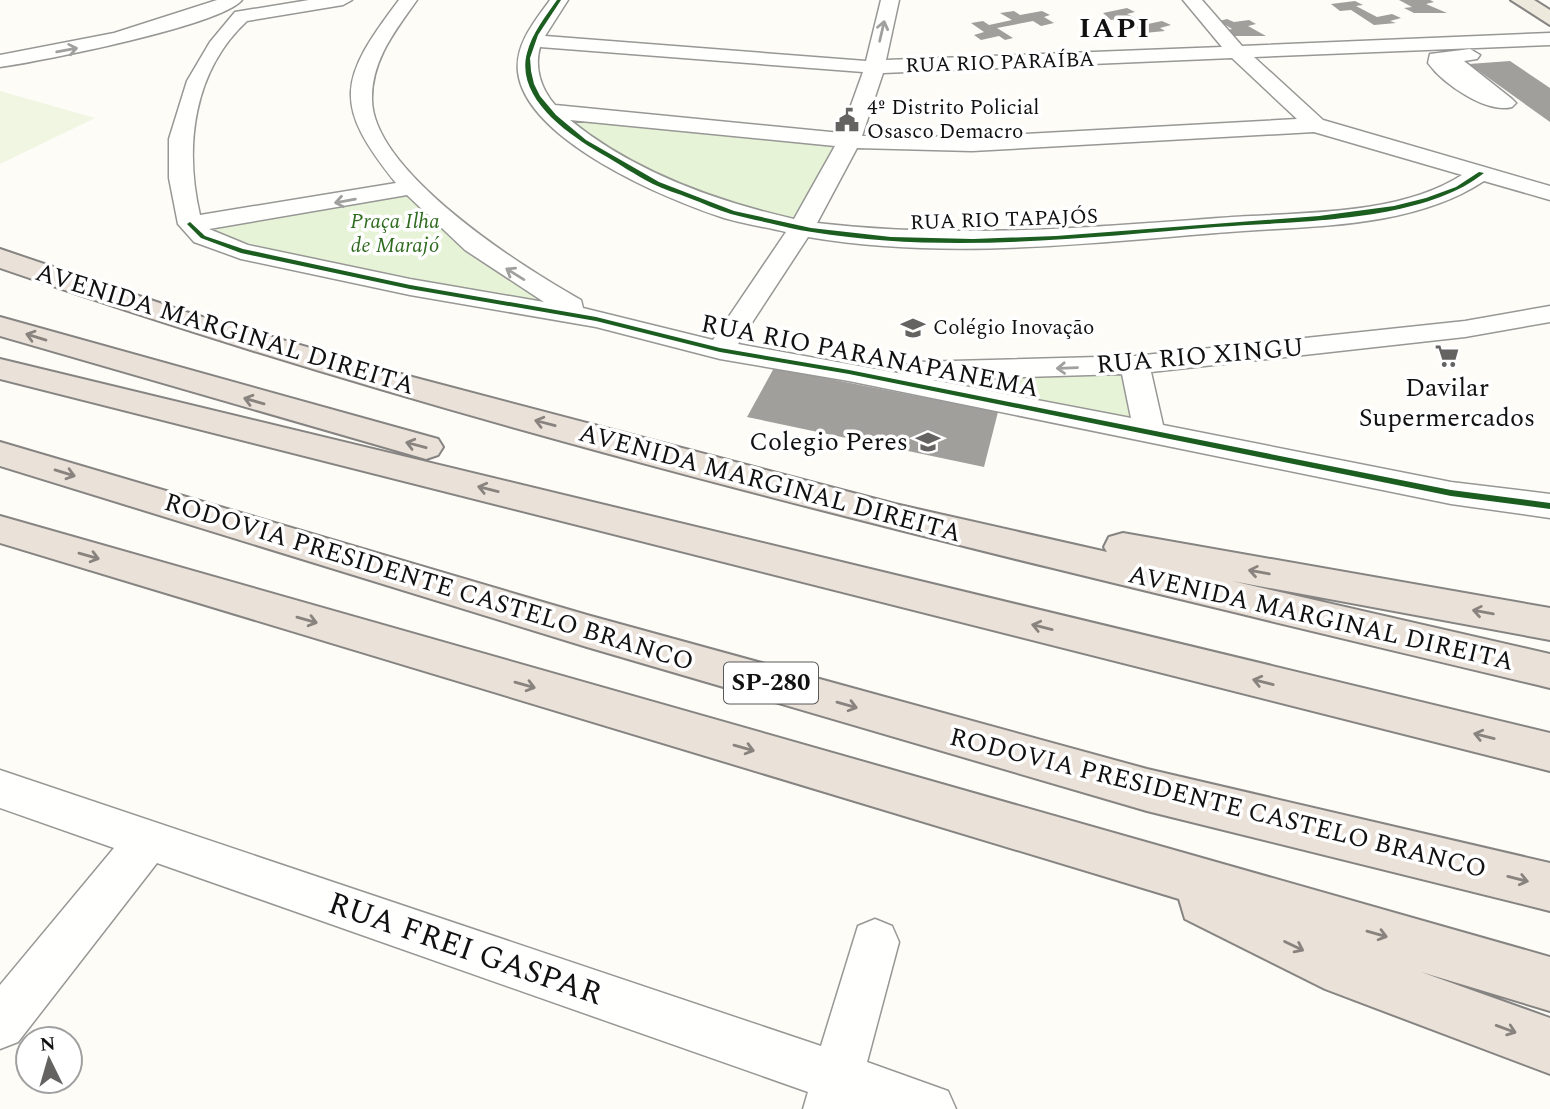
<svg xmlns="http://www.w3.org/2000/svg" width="1550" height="1109" viewBox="0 0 1550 1109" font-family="Spectral,serif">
  <rect width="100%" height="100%" fill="#fdfcf7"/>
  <path fill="#e7f3d7" d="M555,114L839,144L794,217L744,209L647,174Z
    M413,191L460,243L502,275L569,309L264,248L208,230Z
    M1127,371L1134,421L929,379Z"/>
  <path fill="#f0f6e1" d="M0,91L95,118L0,164Z"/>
  <path fill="#a19f9c" d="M1399,0H1430L1434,2L1426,4L1447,13H1414L1404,8L1412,7Z
    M1355,1L1363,5L1356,6L1377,17L1392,14L1401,18L1390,21L1396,23L1374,25L1351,10L1340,11L1331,4Z
    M1127,8L1135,12L1127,14L1148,24L1162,21L1171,25L1160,28L1165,31L1144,33L1122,18L1111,20L1103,13Z
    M1014,11L1020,15L1042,11L1050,15L1044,17L1054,23L1041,26L1033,21L997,28L1013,38L1005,40L999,36L981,40L974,35L984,32L971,23L983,21L989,25L1012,20L1000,13Z
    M1227,19L1234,22L1249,20L1256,24L1248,26L1266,36H1232L1224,31L1232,29L1219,21Z
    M1510,61L1550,88V122L1469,64Z
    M774,368L998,412L984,467L747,417Z"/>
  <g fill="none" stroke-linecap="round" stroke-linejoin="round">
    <g stroke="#979795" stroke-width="3">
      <path id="minor" d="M217,0H242C220,26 41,61 0,67V55L114,33Z
        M309,0H352L343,5L247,21C193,71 184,147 200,215L396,183C332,104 339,79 399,0H417C396,30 371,60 372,100C373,172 523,268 581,300L583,308L713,340L786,232C766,227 744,224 724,218C665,199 526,140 518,72C515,44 535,21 550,0H568L545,36L866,61L881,0H899L886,60L1222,47L1183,0H1202L1242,46L1550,33V45L1254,57L1323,120L1550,186V200L1484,181C1408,231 1303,225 1216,233C1081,244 943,260 808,237L738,344L903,374L906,365L916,362L1135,356L1465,321L1550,306V322L1465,337L1151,372L1163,425L1451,482L1550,494V518L1451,504L849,381L720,359L596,327L410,295L241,259L194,242L178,224L169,178V139L187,81L210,42L235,12ZM540,47L863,72L841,133L555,105C541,89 534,68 540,47ZM1232,58L1297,119L972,137L862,136L883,73ZM570,120L835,146L794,219C715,201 634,172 570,120ZM1314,132L1462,175C1397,217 1294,212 1219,218C1081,228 955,239 817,223L857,148L972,151ZM407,195L465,250L544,302L410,279L248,245L209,229ZM1122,374L1131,418L933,380Z
        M1470,49L1480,55L1477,59L1464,61L1512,99L1516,103L1512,107C1487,114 1443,84 1428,63L1430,54Z
        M0,770L821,1046L858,926L875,919L892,926L899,942L867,1062L948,1091L956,1109H803L808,1092L157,863L18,1042L0,1049V985L114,848L0,808Z"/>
    </g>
    <g stroke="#858482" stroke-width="4">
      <path id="major" d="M1511,0H1534L1550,10V25Z"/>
    </g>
    <g stroke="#858482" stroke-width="4">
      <path id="highway" d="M0,249L192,314L397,373L895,504L1107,552L1104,547L1109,537L1123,533L1550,608V640L1232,581L1550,654V688C1030,563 506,443 0,268Z
        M0,317L438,439L443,447L438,455L426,459L0,336Z
        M0,359L1550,733V771L0,379Z
        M0,442L587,615L1147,769L1550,863V911L1147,811L587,647L0,466Z
        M0,516L1550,957V1011L1421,972L1550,1018V1074L1325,989L1185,919L1179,899L0,543Z"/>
    </g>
    <use href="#minor" fill="#fffffe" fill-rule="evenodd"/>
    <use href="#major" fill="#ede9dc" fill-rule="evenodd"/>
    <use href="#highway" fill="#eae1d8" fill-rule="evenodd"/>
    <g stroke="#fff" stroke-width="4">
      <path id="cycleway" d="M557,0H561L538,35L530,58L531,71L534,84L540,96L556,115L586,140L659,182L734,211L811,228L891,237L973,239L1056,236L1319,216L1394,206L1426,198L1456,187L1479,172L1484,173C1422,223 1294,221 1216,227C1082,238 946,254 812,232C797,230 783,226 769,223C756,220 743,217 731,214C717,210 703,203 689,198C677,193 665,190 653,184C635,175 618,163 600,153C568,134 515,98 527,53C532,33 546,16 557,0Z
        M190,222L205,236L243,249L410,285L596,317L720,348L849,370L1451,490L1550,503V509L1451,496L849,374L720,352L596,321L410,289L241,253L201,238L187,224Z"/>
    </g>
    <use href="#cycleway" fill="#1b5e20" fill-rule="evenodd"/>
  </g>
  <defs><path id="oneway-shaft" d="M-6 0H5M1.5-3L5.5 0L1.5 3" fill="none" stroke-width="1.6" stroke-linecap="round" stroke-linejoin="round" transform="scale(1.75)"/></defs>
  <g stroke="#a0a09f">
    <use href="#oneway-shaft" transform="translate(882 31) rotate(-77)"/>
    <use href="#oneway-shaft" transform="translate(67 50) rotate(-10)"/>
    <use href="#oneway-shaft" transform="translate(345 201) rotate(170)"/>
    <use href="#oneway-shaft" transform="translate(515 274) rotate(-148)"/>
    <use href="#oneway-shaft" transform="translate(1067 368) rotate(178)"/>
  </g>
  <g stroke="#88837e">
    <use href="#oneway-shaft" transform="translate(36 337) rotate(-163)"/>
    <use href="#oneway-shaft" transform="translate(254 401) rotate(-164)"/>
    <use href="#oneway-shaft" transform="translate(545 423) rotate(-165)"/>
    <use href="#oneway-shaft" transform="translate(416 445) rotate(-165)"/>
    <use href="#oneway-shaft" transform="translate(65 473) rotate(17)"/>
    <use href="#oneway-shaft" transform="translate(488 489) rotate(-166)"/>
    <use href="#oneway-shaft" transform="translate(89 556) rotate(16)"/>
    <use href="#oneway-shaft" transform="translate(1259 572) rotate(-170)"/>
    <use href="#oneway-shaft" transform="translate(1483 612) rotate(-170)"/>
    <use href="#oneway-shaft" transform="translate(307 620) rotate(16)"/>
    <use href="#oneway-shaft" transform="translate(1042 627) rotate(-166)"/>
    <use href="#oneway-shaft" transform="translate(1263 682) rotate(-166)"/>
    <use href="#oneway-shaft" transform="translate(525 685) rotate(16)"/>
    <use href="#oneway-shaft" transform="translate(847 705) rotate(16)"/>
    <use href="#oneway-shaft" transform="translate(1484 736) rotate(-166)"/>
    <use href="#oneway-shaft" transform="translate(744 748) rotate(16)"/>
    <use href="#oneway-shaft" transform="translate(1518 879) rotate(14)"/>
    <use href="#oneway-shaft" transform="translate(1377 934) rotate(16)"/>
    <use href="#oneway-shaft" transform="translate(1294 946) rotate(26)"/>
    <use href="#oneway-shaft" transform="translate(1506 1029) rotate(20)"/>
  </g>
  <defs>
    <g id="civic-bare" transform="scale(1.89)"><path d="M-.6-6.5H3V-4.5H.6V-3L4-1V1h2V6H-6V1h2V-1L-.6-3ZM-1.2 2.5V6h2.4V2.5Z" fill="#646362" stroke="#fff" stroke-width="2.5" paint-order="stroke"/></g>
    <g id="school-bare" transform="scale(1.89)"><path d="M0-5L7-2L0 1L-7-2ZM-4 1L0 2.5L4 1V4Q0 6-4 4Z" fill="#646362" stroke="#fff" stroke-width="2.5" paint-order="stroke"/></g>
    <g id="supermarket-bare" transform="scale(1.89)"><path d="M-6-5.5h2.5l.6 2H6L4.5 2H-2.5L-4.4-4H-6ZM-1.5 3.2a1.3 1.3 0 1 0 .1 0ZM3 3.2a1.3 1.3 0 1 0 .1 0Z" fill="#646362" stroke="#fff" stroke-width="2.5" paint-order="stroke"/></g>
  </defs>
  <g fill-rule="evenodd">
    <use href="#civic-bare" x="847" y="120"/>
    <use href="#school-bare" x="913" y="328"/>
    <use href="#supermarket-bare" x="1447" y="356"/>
    <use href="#school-bare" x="928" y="442"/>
  </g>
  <g text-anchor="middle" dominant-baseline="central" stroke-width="7" stroke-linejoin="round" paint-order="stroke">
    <g font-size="21" fill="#111" stroke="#fff">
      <text transform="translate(1000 63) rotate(-2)">RUA RIO PARAÍBA</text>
      <text transform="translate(1004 220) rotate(-2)">RUA RIO TAPAJÓS</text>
    </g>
    <g font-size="21" fill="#111" stroke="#fff" text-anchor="start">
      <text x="867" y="108">4º Distrito Policial<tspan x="867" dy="24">Osasco Demacro</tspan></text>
      <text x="933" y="328">Colégio Inovação</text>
    </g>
    <g font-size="21" font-style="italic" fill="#2f6b1f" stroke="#fff">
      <text x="395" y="222">Praça Ilha<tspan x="395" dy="24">de Marajó</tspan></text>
    </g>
    <rect fill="#fff" stroke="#585858" stroke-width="2" x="724" y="662.5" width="94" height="41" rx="5"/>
    <g font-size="24" font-weight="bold" fill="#111">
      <text x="771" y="683">SP-280</text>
    </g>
    <g font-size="26" fill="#111" stroke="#fff">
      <text transform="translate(225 329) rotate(17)">AVENIDA MARGINAL DIREITA</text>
      <text transform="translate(870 356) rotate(11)">RUA RIO PARANAPANEMA</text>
      <text transform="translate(1200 356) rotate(-5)">RUA RIO XINGU</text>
      <text transform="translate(770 483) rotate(15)">AVENIDA MARGINAL DIREITA</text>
      <text transform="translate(429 582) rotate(17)">RODOVIA PRESIDENTE CASTELO BRANCO</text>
      <text transform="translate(1321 618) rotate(13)">AVENIDA MARGINAL DIREITA</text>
      <text transform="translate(1218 803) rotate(14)">RODOVIA PRESIDENTE CASTELO BRANCO</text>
    </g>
    <g font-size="26" fill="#111" stroke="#fff">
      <text x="1447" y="388">Davilar<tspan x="1447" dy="30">Supermercados</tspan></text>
      <text x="908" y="442" text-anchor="end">Colegio Peres</text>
    </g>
    <g font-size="28" font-weight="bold" letter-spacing="2" fill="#111" stroke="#fff">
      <text x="1115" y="28">IAPI</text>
    </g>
    <g font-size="32" fill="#111" stroke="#fff">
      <text transform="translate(465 949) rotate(19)">RUA FREI GASPAR</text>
    </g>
  </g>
  <g transform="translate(49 1060) rotate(355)"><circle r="33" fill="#ffffff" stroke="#a0a0a0" stroke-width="2"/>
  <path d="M0-5L12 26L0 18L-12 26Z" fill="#646362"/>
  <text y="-10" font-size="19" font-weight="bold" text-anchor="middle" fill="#111111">N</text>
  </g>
</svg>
